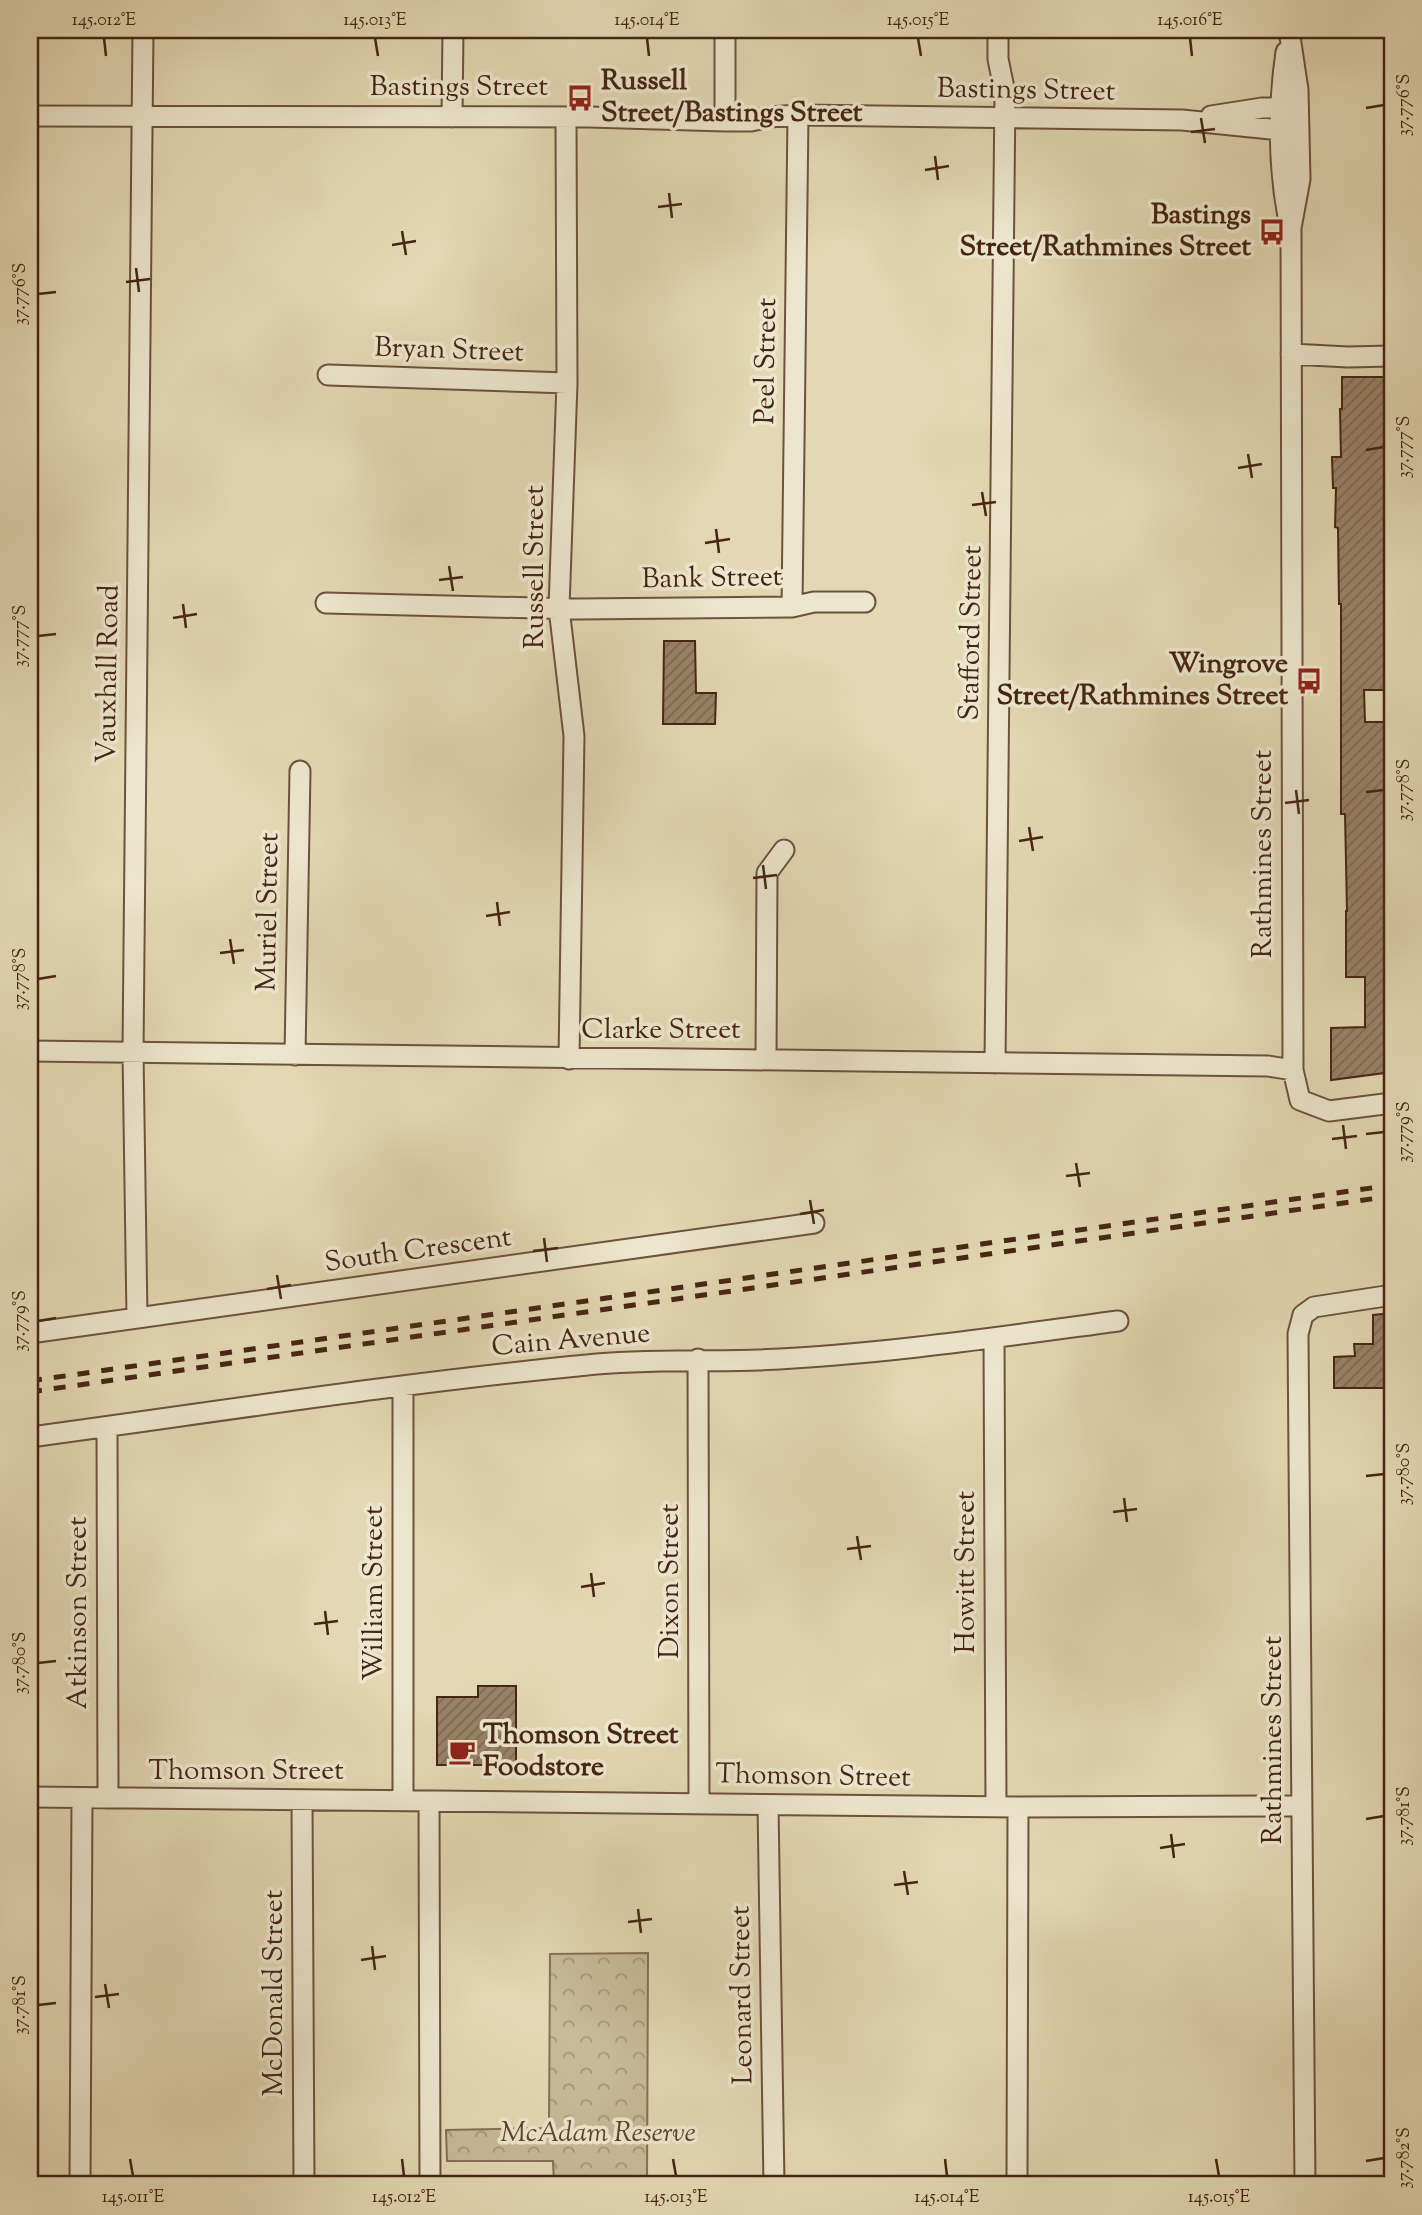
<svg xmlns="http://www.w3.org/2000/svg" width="1422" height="2215" viewBox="0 0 1422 2215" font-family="'Sorts Mill Goudy',serif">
  <defs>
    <pattern id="park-crowns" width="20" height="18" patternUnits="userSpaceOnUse" patternTransform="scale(1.75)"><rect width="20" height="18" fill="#c8ba98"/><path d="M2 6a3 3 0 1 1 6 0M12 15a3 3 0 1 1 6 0" fill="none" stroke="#a4977b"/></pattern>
    <pattern id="building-hatch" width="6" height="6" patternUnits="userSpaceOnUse" patternTransform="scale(1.75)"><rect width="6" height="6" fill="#988267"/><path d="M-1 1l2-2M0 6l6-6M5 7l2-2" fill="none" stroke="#7e6a54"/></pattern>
  </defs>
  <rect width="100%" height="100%" fill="#e3d8b3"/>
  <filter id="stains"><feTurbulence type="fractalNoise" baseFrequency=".00286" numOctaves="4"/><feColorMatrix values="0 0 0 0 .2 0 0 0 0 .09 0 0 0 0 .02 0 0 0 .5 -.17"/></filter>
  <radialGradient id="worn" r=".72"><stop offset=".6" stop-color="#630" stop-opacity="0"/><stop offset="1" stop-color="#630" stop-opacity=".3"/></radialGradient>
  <path fill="url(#park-crowns)" stroke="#877056" stroke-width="2" d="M648,1953L647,2185H554L553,2161H447L446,2130L549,2128L550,1954Z"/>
  <path fill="url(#building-hatch)" stroke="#462514" stroke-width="2" d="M1342,377H1392V528H1388V571H1392V690H1364L1365,722H1392V1072L1331,1080V1028L1365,1027V977H1346V911H1347L1345,814H1341V604H1339L1338,528L1335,527L1336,488H1333L1332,457H1341L1340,409H1342Z
    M664,641H695L696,693H716L715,724H663Z
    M1392,1313V1388H1334V1357L1355,1356L1354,1344H1373V1315Z
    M478,1686H516V1765H437V1697H478Z"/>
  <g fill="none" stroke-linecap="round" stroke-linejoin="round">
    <g stroke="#6d523c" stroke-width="23">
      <path id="street" d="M1289,30L1298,90L1300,179L1291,228L1293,1070L1300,1100L1329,1111L1392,1103
        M1286,52C1278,107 1278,162 1288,217
        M30,116L589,117L725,121H751L769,117L798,115L1182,120L1281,130L1299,129
        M1211,116L1262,108L1292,107
        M452,117L453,30
        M566,117L567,383L559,608L574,736L569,1059
        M725,121V30
        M1291,354L1348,357L1392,356
        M328,375L567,383
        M326,603L578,609L792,607L814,602H865
        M792,607L798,115
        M30,1051L1268,1066L1293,1070
        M295,1055L300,771
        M766,1060L767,873L784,850
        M995,1063L1005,93L998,59V30
        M137,1318L133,1052L143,30
        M30,1333L814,1223
        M994,1338L996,1807
        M698,1359L699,1804
        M403,1386V1801
        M107,1427L108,1798
        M30,1437C215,1412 400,1383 587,1365C643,1359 700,1362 757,1360C878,1355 999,1337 1118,1321
        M30,1797L1018,1807L1302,1806
        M302,1800L304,2185
        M429,1801L430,2185
        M768,1805L774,2185
        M80,2185L82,1798
        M1017,2185L1018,1807
        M1305,2185L1298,1334L1303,1315L1314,1307L1392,1295"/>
    </g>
    <use href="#street" stroke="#ede6ce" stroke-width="19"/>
    <path stroke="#462514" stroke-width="5" stroke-dasharray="12 12" stroke-linecap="butt" d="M30,1381L1392,1185
      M30,1392L1392,1196"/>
  </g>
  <path fill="none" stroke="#462514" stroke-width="2.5" d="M104,38L106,56M375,38L378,56M647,38L649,56M918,38L921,56M1190,38L1192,56M1366,108L1384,105M1201,118L1205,143M1191,132L1215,129M935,156L938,180M925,170L949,166M669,193L672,218M658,207L682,204M402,231L406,255M392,245L416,241M136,268L139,292M126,282L150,279M38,294L56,292M1366,450L1384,447M1248,454L1252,478M1238,468L1262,464M982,492L986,516M972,505L996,502M716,529L719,553M705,543L730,539M449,566L453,591M439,580L463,577M183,604L186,628M173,618L197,614M38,636L56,634M1296,790L1299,814M1366,792L1384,790M1285,803L1309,800M1029,827L1033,851M1019,841L1043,837M763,865L766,889M753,878L777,875M497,902L500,926M486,916L510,912M230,939L234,964M220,953L244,950M38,979L56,976M1343,1125L1346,1149M1366,1134L1384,1132M1332,1139L1357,1136M1076,1163L1080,1187M1066,1176L1090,1173M810,1200L814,1224M800,1214L824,1210M544,1238L547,1262M533,1251L558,1248M277,1275L281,1299M267,1289L291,1285M38,1321L56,1318M1366,1476L1384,1474M1124,1498L1127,1522M1113,1512L1137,1509M857,1536L861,1560M847,1549L871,1546M591,1573L594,1597M581,1587L605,1583M325,1611L328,1635M314,1624L338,1621M38,1663L56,1661M1366,1819L1384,1816M1171,1834L1174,1858M1160,1848L1185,1844M904,1871L908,1895M894,1885L918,1882M638,1909L641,1933M628,1922L652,1919M372,1946L375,1970M361,1960L386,1956M105,1984L109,2008M95,1997L119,1994M38,2005L56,2003M130,2159L133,2176M402,2159L404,2176M673,2159L676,2176M945,2159L947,2176M1216,2159L1219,2176M1366,2161L1384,2158"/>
  <defs>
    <g id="bus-bare" transform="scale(2.1)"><path d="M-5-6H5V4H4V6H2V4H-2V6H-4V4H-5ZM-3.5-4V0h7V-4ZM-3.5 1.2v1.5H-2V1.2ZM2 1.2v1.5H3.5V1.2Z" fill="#8f2418" stroke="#ede6ce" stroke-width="2.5" paint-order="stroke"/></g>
    <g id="cafe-bare" transform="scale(2.1)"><path d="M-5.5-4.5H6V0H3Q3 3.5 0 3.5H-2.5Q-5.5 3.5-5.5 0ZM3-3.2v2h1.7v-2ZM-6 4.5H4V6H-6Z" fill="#8f2418" stroke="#ede6ce" stroke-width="2.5" paint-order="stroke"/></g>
  </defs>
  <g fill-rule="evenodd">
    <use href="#bus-bare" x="580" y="98"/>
    <use href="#bus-bare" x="1272" y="232"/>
    <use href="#bus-bare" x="1309" y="681"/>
    <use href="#cafe-bare" x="462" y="1752"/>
  </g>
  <g text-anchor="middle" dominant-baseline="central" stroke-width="7" stroke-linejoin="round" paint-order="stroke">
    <g font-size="28" font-weight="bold" fill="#462514" stroke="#ede6ce" text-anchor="start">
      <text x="601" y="82">Russell<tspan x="601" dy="32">Street/Bastings Street</tspan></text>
      <text x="1251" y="216" text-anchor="end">Bastings<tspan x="1251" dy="32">Street/Rathmines Street</tspan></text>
      <text x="1288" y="665" text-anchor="end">Wingrove<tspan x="1288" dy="32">Street/Rathmines Street</tspan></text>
      <text x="483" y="1736">Thomson Street<tspan x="483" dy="32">Foodstore</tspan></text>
    </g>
    <g font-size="28" fill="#462514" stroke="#ede6ce">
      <text x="459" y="88">Bastings Street</text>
      <text transform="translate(1026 91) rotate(1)">Bastings Street</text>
      <text transform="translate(449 351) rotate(2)">Bryan Street</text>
      <text transform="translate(767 361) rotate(-89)">Peel Street</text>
      <text transform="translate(536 567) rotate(-90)">Russell Street</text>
      <text transform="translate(712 579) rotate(-1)">Bank Street</text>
      <text transform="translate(972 633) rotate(-89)">Stafford Street</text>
      <text transform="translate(109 674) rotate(-89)">Vauxhall Road</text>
      <text transform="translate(1264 854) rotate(-90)">Rathmines Street</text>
      <text transform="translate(269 912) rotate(-89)">Muriel Street</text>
      <text x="661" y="1031">Clarke Street</text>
      <text transform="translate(418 1251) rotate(-8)">South Crescent</text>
      <text transform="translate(571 1341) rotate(-5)">Cain Avenue</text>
      <text transform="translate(967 1572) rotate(-90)">Howitt Street</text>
      <text transform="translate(671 1581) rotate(-90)">Dixon Street</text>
      <text transform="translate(375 1593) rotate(-90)">William Street</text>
      <text transform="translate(79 1613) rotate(-90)">Atkinson Street</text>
      <text transform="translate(1274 1740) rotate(-90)">Rathmines Street</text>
      <text x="246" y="1772">Thomson Street</text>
      <text transform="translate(813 1777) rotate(1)">Thomson Street</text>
      <text transform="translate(275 1993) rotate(-90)">McDonald Street</text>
      <text transform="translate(743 1995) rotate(-91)">Leonard Street</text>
    </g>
    <g font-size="28" font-style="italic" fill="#60432e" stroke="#ede6ce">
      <text x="598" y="2134">McAdam Reserve</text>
    </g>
  </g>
  <rect width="1422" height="2215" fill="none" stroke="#e3d8b3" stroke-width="77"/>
  <rect x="38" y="38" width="1346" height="2138" fill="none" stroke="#462514" stroke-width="2.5"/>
  <g font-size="18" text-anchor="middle" fill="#462514">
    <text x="104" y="25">145.012°E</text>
    <text x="375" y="25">145.013°E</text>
    <text x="647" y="25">145.014°E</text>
    <text x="918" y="25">145.015°E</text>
    <text x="1190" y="25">145.016°E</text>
    <text transform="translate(1403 105) rotate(-90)" y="6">37.776°S</text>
    <text transform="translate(19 294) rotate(-90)" y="6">37.776°S</text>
    <text transform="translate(1403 447) rotate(-90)" y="6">37.777°S</text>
    <text transform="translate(19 636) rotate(-90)" y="6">37.777°S</text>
    <text transform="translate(1403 790) rotate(-90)" y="6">37.778°S</text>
    <text transform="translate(19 979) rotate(-90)" y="6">37.778°S</text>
    <text transform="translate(1403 1132) rotate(-90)" y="6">37.779°S</text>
    <text transform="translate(19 1321) rotate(-90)" y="6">37.779°S</text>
    <text transform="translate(1403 1474) rotate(-90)" y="6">37.780°S</text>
    <text transform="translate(19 1663) rotate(-90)" y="6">37.780°S</text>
    <text transform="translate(1403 1816) rotate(-90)" y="6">37.781°S</text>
    <text transform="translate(19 2005) rotate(-90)" y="6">37.781°S</text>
    <text transform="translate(1403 2158) rotate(-90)" y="6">37.782°S</text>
    <text x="133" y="2202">145.011°E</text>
    <text x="404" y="2202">145.012°E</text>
    <text x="676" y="2202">145.013°E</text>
    <text x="947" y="2202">145.014°E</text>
    <text x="1219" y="2202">145.015°E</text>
  </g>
  <rect width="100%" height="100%" filter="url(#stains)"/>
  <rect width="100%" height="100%" fill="url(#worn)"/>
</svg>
